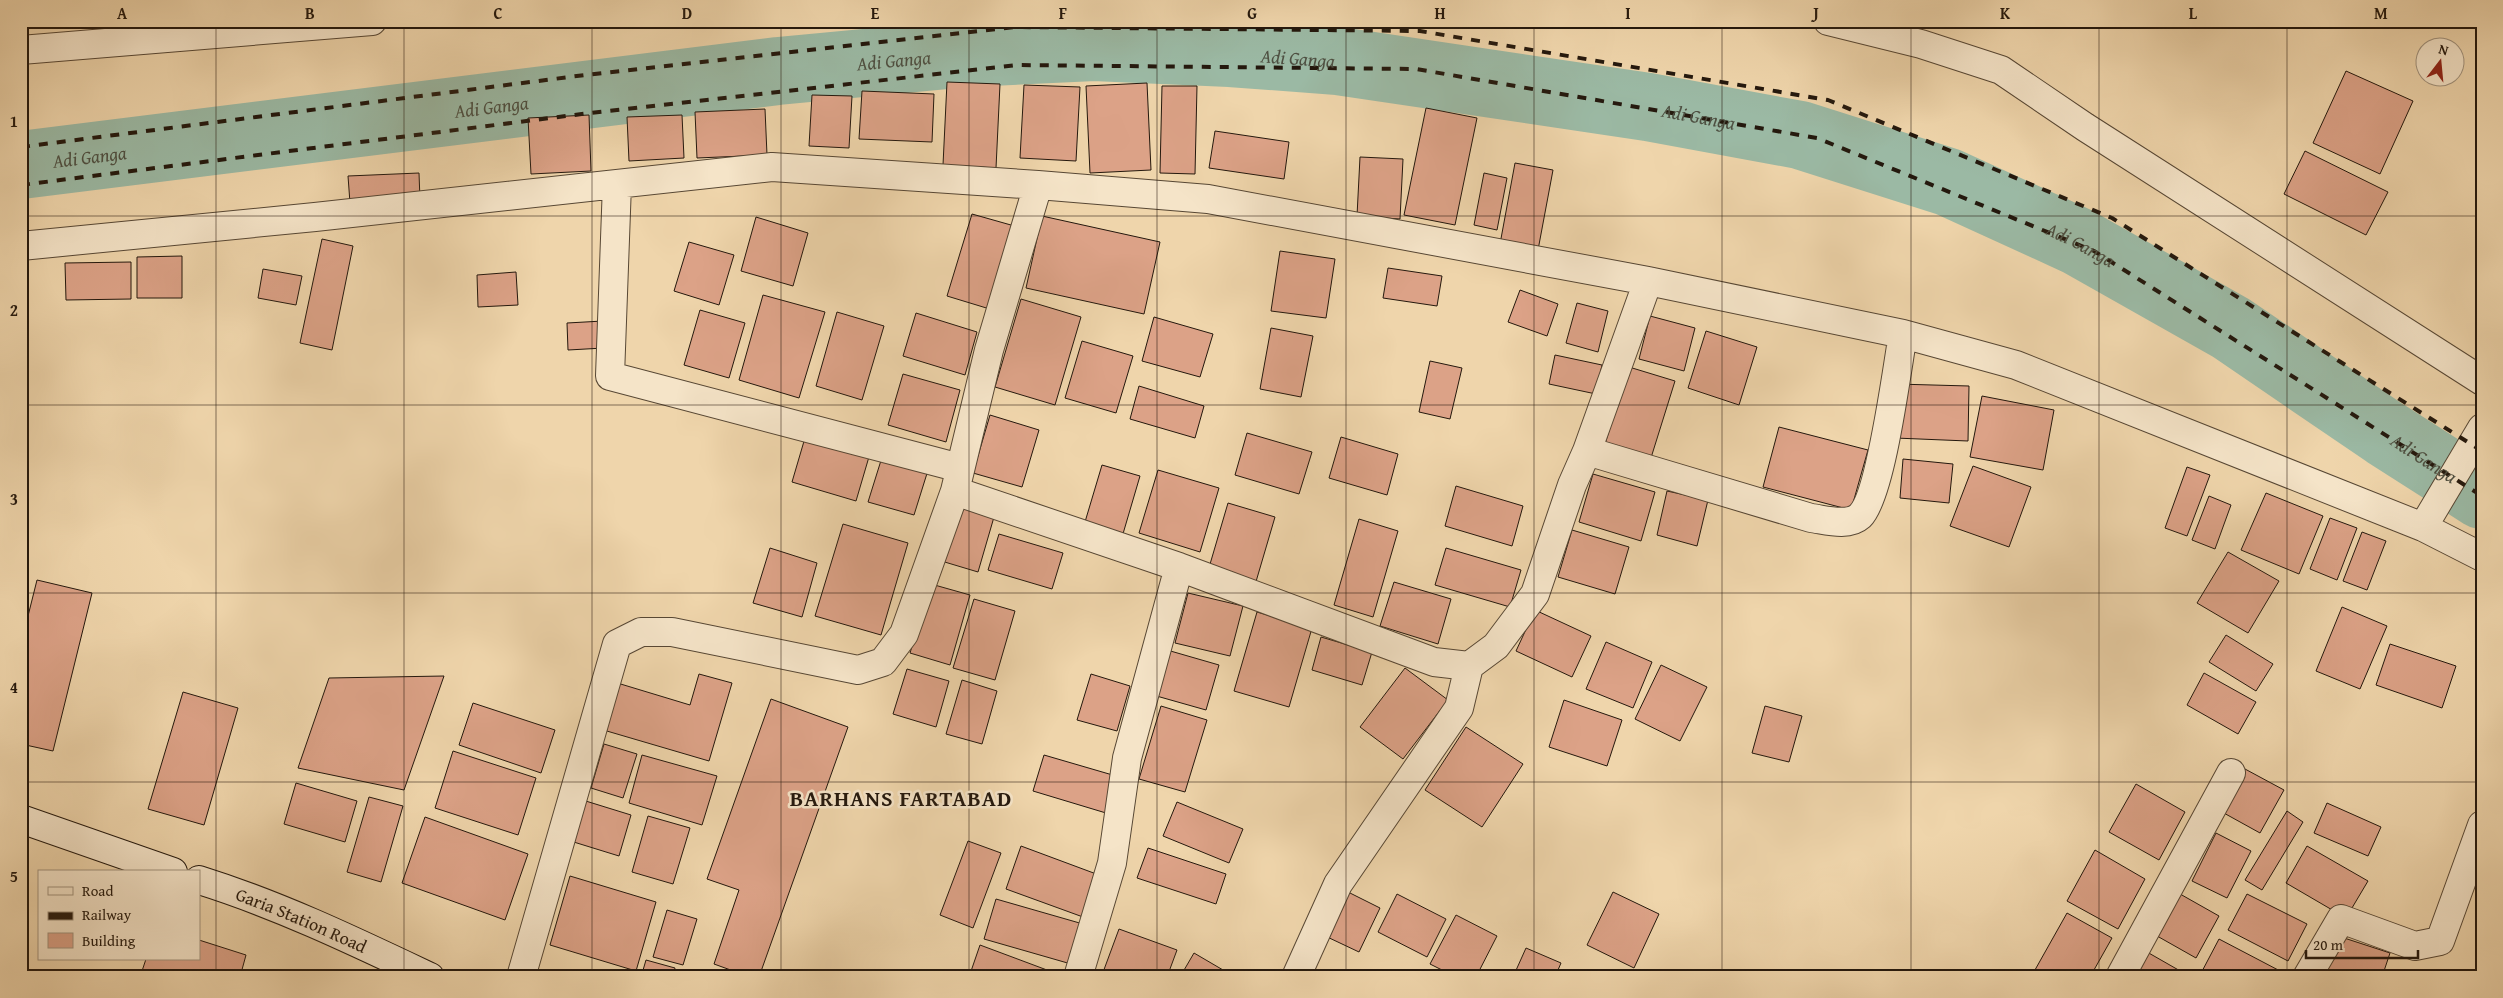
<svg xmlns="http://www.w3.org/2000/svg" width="2503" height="998" viewBox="0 0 2503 998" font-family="'Gentium Book Plus',serif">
  <rect width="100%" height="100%" fill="#efd5ab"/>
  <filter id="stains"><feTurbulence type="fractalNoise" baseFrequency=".004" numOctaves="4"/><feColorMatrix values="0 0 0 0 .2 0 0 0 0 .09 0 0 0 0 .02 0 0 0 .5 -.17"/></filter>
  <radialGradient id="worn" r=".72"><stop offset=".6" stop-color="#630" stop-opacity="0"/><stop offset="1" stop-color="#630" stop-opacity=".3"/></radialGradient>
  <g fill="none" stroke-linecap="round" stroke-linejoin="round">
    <path stroke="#9bb9a4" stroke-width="68" id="s1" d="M21,165L778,71L969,53L1094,47L1230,53L1338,61L1648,107L1800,135L1948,182L2077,241L2231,328L2385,433L2482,495"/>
  </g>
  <path fill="#dca287" stroke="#24180d" d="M2346,71L2413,101L2380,174L2313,143Z
    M947,82L1000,84L996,168L943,165Z
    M1147,83L1151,170L1090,173L1086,86Z
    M1024,85L1080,87L1076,161L1020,158Z
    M1162,86H1197L1195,174L1160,173Z
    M862,91L934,94L932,142L859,139Z
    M812,95L852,96L849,148L809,146Z
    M1426,108L1477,118L1455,225L1404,215Z
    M765,109L767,155L697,158L695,112Z
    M589,115L591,171L531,174L528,118Z
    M682,115L684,158L629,161L627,117Z
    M1215,131L1289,142L1284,179L1209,168Z
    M2305,151L2388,192L2366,235L2284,194Z
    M1360,157L1403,159L1400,219L1357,216Z
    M1515,163L1553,170L1538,250L1500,244Z
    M419,173L420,200L350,203L348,176Z
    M1484,173L1507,178L1497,230L1474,225Z
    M972,214L1018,227L993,310L947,296Z
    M1042,216L1160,242L1144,314L1026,288Z
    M756,217L808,233L793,286L741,271Z
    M322,239L353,246L332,350L300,343Z
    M689,242L734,255L719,305L674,291Z
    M1280,251L1335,259L1326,318L1271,311Z
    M182,256V298H137V257Z
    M131,262V299L66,300L65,263Z
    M1388,268L1442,276L1437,306L1383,298Z
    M263,269L302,276L296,305L258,298Z
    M516,272L518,305L478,307L477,275Z
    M1520,290L1558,304L1547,336L1508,322Z
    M763,295L825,312L799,398L739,380Z
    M1021,299L1081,317L1055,405L995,387Z
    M1577,303L1608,311L1598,352L1566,343Z
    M700,310L745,323L729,378L684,365Z
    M837,312L884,326L862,400L816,386Z
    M916,313L977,332L965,375L903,356Z
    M1650,316L1695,328L1684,371L1639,359Z
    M1154,317L1213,334L1200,377L1142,361Z
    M603,321L604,348L568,350L567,323Z
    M1271,328L1313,336L1301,397L1260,389Z
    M1706,331L1757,347L1739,405L1688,388Z
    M1082,341L1133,356L1116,413L1065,398Z
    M1555,355L1602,365L1596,394L1549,384Z
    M1430,361L1462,368L1450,419L1419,412Z
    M1629,367L1675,381L1650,461L1604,447Z
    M903,374L960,390L946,442L888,425Z
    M1896,384L1969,386L1968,441L1895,438Z
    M1139,386L1204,406L1195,438L1130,419Z
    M1982,396L2054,410L2043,470L1970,457Z
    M990,415L1039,430L1022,487L973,473Z
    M1779,427L1868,450L1851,510L1763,487Z
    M807,431L871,450L856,501L792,482Z
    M1247,433L1312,452L1299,494L1235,475Z
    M1341,437L1398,454L1387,495L1329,478Z
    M883,454L929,467L914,515L868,502Z
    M1903,459L1953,464L1949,503L1900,498Z
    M1102,465L1140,476L1120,544L1082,532Z
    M1973,466L2031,487L2009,547L1950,526Z
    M2187,467L2210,475L2187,536L2165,528Z
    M1158,470L1219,488L1200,552L1139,533Z
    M1593,474L1655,492L1641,541L1579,522Z
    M1456,486L1523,506L1512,546L1445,526Z
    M1667,491L1708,500L1697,546L1657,535Z
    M2266,493L2323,516L2299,574L2241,550Z
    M2209,496L2231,505L2215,549L2192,540Z
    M1228,503L1275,517L1255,585L1208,571Z
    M954,505L994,517L978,572L938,560Z
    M2330,518L2357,528L2337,580L2310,569Z
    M1359,519L1398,531L1373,617L1334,605Z
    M843,524L908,543L881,635L815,616Z
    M1572,530L1629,547L1615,594L1558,577Z
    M2362,532L2386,541L2367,590L2343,581Z
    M999,534L1063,553L1052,589L988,570Z
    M770,548L817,563L802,617L753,603Z
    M1446,548L1521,570L1510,607L1435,585Z
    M2228,552L2279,581L2248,633L2197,603Z
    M37,580L92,593L53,751L21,744V644Z
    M1394,582L1451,599L1438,644L1380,626Z
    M931,584L970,595L950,665L910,653Z
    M1188,593L1243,606L1230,656L1175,643Z
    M974,599L1015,611L995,680L953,668Z
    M2342,607L2387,626L2360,689L2316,671Z
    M1535,610L1591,636L1572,677L1516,651Z
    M1257,612L1312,628L1289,707L1234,691Z
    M2226,635L2273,664L2256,691L2209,662Z
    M1321,637L1372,652L1362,685L1312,670Z
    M1606,642L1652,662L1633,708L1586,689Z
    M2390,644L2456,666L2442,708L2376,685Z
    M1167,650L1219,665L1206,710L1153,695Z
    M1661,665L1707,687L1680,741L1635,719Z
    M1405,668L1448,700L1403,759L1360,727Z
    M907,669L949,681L936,727L893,714Z
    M2204,673L2256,702L2238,734L2187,705Z
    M699,674L732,683L709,761L600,729L614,682L690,705Z
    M1091,674L1130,686L1117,731L1077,720Z
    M444,676L404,790L298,768L329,678Z
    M962,680L997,691L982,744L946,734Z
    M183,692L238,708L204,825L148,809Z
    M771,699L848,727L759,977H750L714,964L739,890L707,879Z
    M1564,700L1622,720L1607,766L1549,747Z
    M473,703L555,730L541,773L459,745Z
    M1161,706L1207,720L1185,792L1139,779Z
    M1765,706L1802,716L1789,762L1752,753Z
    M1466,727L1523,764L1482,827L1425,790Z
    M604,744L637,754L623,798L591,788Z
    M453,751L536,778L518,835L435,808Z
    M642,755L717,776L702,825L629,803Z
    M1044,755L1116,776L1106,813L1033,791Z
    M2245,769L2284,790L2260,833L2222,812Z
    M296,783L357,801L345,842L284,824Z
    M2136,784L2185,812L2159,860L2109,832Z
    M369,797L403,806L381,882L347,872Z
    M576,798L631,815L619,856L564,839Z
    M1177,802L1243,829L1229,863L1163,836Z
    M2327,803L2381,827L2368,856L2314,833Z
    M2287,811L2303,822L2262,890L2245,880Z
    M648,816L690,828L673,884L632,872Z
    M425,817L528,854L505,920L402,883Z
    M2216,833L2251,851L2227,898L2192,881Z
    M968,841L1001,853L973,928L940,915Z
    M1021,846L1099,875L1083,917L1006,889Z
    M2307,846L2368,881L2346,918L2286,883Z
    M1148,848L1226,874L1216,904L1137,878Z
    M2095,850L2145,879L2118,929L2067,901Z
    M570,876L656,902L636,971L550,945Z
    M1344,890L1380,908L1359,952L1323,935Z
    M2173,890L2219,916L2196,958L2150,932Z
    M1613,892L1659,914L1634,968L1587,945Z
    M1397,894L1446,919L1427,957L1378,932Z
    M2247,894L2307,924L2288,961L2228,930Z
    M996,899L1090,926L1078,966L984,939Z
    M667,910L697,919L683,965L653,957Z
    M2067,913L2112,938L2090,977H2031Z
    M1456,915L1497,936L1476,977H1456L1430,964Z
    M1119,929L1177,950L1167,977L1102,975Z
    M2335,935L2390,953L2382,977H2349L2324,968Z
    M2219,939L2282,972L2280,977H2199Z
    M199,940L246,955L240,977H140L146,959H199Z
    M980,945L1055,973L1054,977H969Z
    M1526,948L1561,963L1555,977H1513Z
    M2140,948L2182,972L2179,977H2123Z
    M1194,953L1235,977H1180Z
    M646,960L675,968L673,977H641Z"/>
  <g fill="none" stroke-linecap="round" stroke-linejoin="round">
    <g stroke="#574734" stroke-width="30">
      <path id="minor" d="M617,184L610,376L960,468
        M21,246L315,217L772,167L1038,185L1208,199L1648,281L1903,334L2016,365L2423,527L2482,557
        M1587,451L1811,518C1826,520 1848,527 1860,516C1881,496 1897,368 1903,334
        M955,491L1179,567
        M2423,527L2482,428
        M521,977L617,644L641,632H672L858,670L883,662L904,634L955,491L989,350L1038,185
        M1078,977L1112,863L1127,758L1179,567L1434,662L1469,666L1496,646L1535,594L1572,485L1587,451L1648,281
        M1296,977L1338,884L1459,708L1469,666
        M2120,977L2231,773
        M2307,977L2341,919L2415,946L2440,941L2482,825"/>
    </g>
    <g stroke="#574734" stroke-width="30">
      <path id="tertiary" d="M1828,21L1921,44L2001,70L2085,127L2482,381
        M21,50L372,21"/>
    </g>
    <g stroke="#24180d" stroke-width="30">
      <g id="secondary">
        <path d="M21,819L173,872"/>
        <path id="s2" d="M199,880C279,905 354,941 430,977"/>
      </g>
    </g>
    <use href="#minor" stroke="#f5e4c8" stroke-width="28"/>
    <use href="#tertiary" stroke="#f5e4c8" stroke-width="28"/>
    <use href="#secondary" stroke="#f5e4c8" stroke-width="28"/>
    <path stroke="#24180d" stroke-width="4" stroke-dasharray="9 9" stroke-linecap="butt" d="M21,147L585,75L1016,27L1420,31L1828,100L2112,218L2482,451
      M21,185L590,113L1018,65L1416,69L1817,138L2094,251L2482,496"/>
  </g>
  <path fill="none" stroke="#24180d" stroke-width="1" stroke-opacity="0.55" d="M216,21V977M404,21V977M592,21V977M781,21V977M969,21V977M1157,21V977M1346,21V977M1534,21V977M1722,21V977M1911,21V977M2099,21V977M2287,21V977M21,216H2482M21,405H2482M21,593H2482M21,782H2482"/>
  <g text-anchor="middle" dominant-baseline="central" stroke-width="5" stroke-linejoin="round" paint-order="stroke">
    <g font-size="18" fill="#24180d" stroke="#f5e4c8">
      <text stroke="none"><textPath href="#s2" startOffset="110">Garia Station Road</textPath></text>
    </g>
    <g font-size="19" font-style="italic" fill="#4e5042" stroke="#f5e4c8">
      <text stroke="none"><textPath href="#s1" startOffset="1284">Adi Ganga</textPath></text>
      <text stroke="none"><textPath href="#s1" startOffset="879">Adi Ganga</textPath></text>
      <text stroke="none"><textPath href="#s1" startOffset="474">Adi Ganga</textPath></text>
      <text stroke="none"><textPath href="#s1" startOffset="1689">Adi Ganga</textPath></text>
      <text stroke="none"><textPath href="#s1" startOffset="69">Adi Ganga</textPath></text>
      <text stroke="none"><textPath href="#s1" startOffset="2094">Adi Ganga</textPath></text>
      <text stroke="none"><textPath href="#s1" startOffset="2499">Adi Ganga</textPath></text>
    </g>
    <g font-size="22" font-weight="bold" letter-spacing="1" fill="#24180d" stroke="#f5e4c8">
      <text x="901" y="798">BARHANS FARTABAD</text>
    </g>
  </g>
  <rect width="2503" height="998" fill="none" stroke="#efd5ab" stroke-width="55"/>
  <rect x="38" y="870" width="162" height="90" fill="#f5e4c8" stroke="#a1927d"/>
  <rect x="48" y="887" width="25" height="8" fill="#f5e4c8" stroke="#a1927d"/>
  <text x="82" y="896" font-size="15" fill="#24180d">Road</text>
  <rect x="48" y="912" width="25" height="8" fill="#24180d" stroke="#a1927d"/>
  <text x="82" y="920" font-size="15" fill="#24180d">Railway</text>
  <rect x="48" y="933" width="25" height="15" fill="#dca287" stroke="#a1927d"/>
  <text x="82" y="946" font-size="15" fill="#24180d">Building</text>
  <g transform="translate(2440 62) rotate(16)"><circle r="24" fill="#f5e4c8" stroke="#a1927d"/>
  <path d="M0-4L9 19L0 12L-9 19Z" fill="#8f2418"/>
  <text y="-8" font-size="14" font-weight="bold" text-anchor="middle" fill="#24180d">N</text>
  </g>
  <path d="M2306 950v8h112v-8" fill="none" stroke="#24180d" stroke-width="2.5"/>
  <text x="2313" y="950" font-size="15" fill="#24180d" stroke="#f5e4c8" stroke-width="4" paint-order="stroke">20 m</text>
  <rect x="28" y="28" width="2448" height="942" fill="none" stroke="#24180d" stroke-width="2"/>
  <g font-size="16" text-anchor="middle" font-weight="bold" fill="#24180d">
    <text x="122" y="19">A</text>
    <text x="310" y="19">B</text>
    <text x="498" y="19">C</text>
    <text x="687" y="19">D</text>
    <text x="875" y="19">E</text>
    <text x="1063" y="19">F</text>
    <text x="1252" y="19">G</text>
    <text x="1440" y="19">H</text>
    <text x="1628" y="19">I</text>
    <text x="1816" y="19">J</text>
    <text x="2005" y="19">K</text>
    <text x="2193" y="19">L</text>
    <text x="2381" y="19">M</text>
    <text x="14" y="127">1</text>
    <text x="14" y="316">2</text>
    <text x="14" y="505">3</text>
    <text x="14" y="693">4</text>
    <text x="14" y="882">5</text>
  </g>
  <rect width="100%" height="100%" filter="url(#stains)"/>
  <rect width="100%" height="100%" fill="url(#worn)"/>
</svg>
